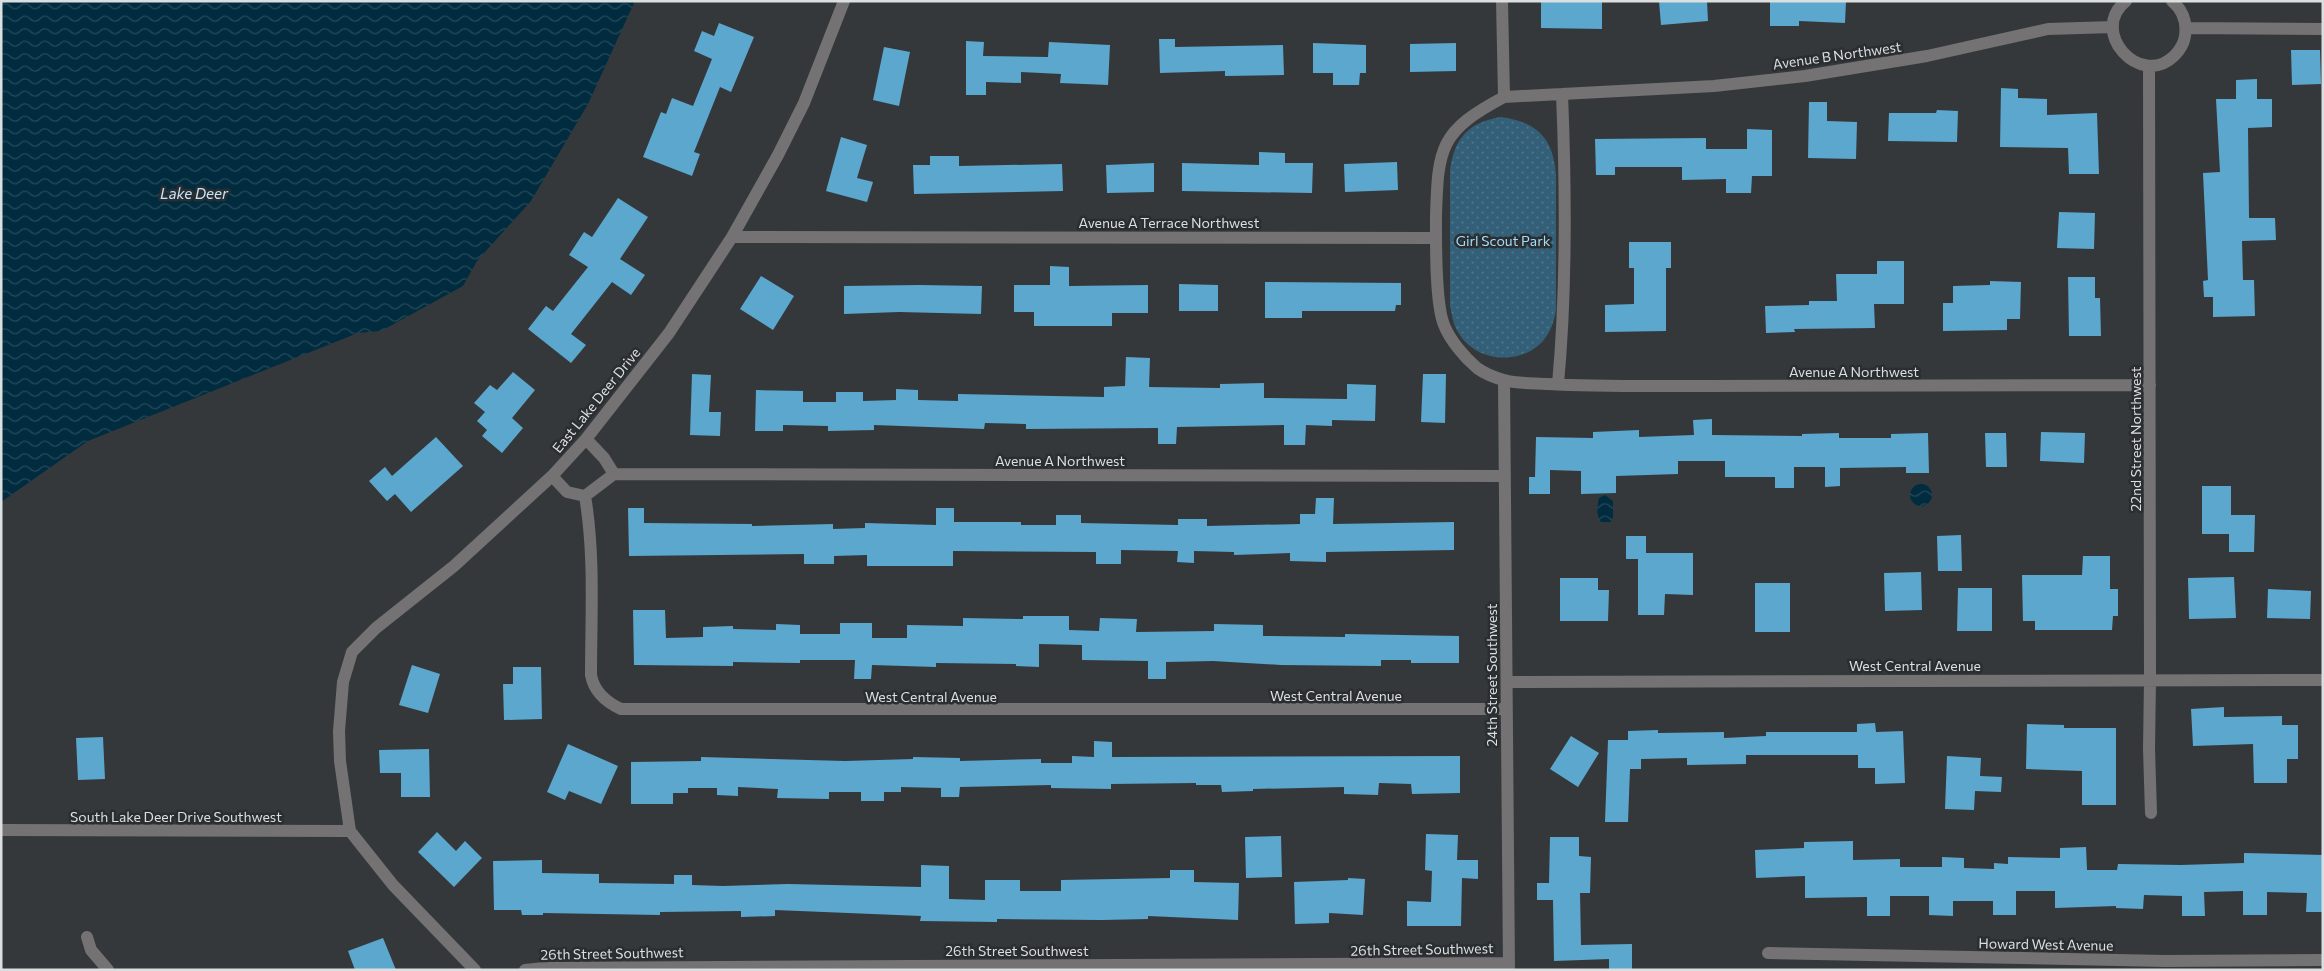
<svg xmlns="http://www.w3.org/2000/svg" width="2324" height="971" viewBox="0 0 2324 971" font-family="Commissioner,sans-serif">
  <defs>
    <pattern id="park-dots" width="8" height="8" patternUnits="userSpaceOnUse" patternTransform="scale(1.25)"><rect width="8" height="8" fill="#336078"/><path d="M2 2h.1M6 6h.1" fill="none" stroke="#50768b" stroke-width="1.8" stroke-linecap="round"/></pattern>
    <pattern id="water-waves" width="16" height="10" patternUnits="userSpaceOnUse" patternTransform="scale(1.25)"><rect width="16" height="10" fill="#012c3f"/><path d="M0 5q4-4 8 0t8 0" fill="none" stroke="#254a5a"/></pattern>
  </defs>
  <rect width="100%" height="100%" fill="#35383b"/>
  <path fill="url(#park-dots)" d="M1501,117C1537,122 1553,138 1556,174V310C1554,321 1551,332 1542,342C1519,366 1475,362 1458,332C1453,324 1452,315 1450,306V171C1454,138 1469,122 1501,117Z"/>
  <path fill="url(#water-waves)" d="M1,1H635L588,104L531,201L477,261L463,286L381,331L358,333L88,441L1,502Z
    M1910 495a11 11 0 1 1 22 0a11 11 0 1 1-22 0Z
    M1605,495L1613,501V517L1611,522H1601C1596,515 1597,506 1599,498Z"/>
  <path fill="#5ca7cd" d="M1541,1H1602V29L1541,28Z
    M1659,1H1707L1708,21L1661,25Z
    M1770,1H1846L1845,23L1799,21V26H1770Z
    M719,23L754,37L731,92L720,87L694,152L700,154L692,176L643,157L661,112L666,114L672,98L693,106L712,59L694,51L702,31L714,36Z
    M1159,39H1175V47L1283,45L1284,75L1225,76V71L1160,73Z
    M966,41L984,42L983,56L1048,57L1049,42L1110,45L1108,85L1060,83L1061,74L1021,72V83L986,82V95H966Z
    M1313,43L1366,45V73H1360L1359,85H1333V73H1313Z
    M1456,43V71L1410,72V44Z
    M884,47L910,52L899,106L873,100Z
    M2291,50H2320L2321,84L2292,85Z
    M2257,79V99H2272V127L2248,128L2249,218H2275L2276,240L2242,241L2243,280H2254L2255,316L2213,317V297H2204L2203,281L2208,280L2203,173L2220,172L2216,99H2236V80Z
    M2001,88L2018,89V98L2047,99V115L2097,113L2099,174H2069L2068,148L2000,147Z
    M1809,102H1827V121L1857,122L1856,159L1808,158Z
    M1937,110L1958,111L1957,142L1888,141L1889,113H1936Z
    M1747,129L1772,130V176H1752L1751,193H1726V179L1682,180V167H1615V175H1596L1595,139L1706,138V149H1747Z
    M841,137L867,145L857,178L873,182L867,202L826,191Z
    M1259,152L1285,153V163H1313L1312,193L1182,191V163L1259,165Z
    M930,156H959V166L1062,164L1063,191L914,194L913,165H930Z
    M1397,162L1398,190L1345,192L1344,164Z
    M1154,163V192L1107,193L1106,165Z
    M618,198L648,217L620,259L645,275L631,295L612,282L571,334L586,345L571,363L528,329L546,306L553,311L588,267L569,255L584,232L592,237Z
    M2059,212L2095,213L2094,249L2057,248Z
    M1629,242H1671V268H1666V331L1605,332V305L1634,304V268H1629Z
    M1877,261H1904V304H1874L1875,328L1794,329L1795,332L1766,333L1765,306L1809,305V301H1837L1836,274H1877Z
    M1050,266L1069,267V286L1148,285V313H1112V326H1034V312H1014V285H1050Z
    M761,276L794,296L773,330L740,309Z
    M2068,277H2095V298H2100L2101,336H2069Z
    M1990,281L2021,282L2020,319H2007V330L1943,331V303H1953V286L1990,285Z
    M1265,282L1401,283V305H1396L1395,311H1302V318H1265Z
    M1179,284L1218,285V311H1179Z
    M919,285L982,286L981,314L899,312L844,314V286Z
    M1126,357L1150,358L1149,387L1220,388V384L1264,383V398L1347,399V384L1376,385L1375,421L1332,420V426L1306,425L1305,445H1284V425L1177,427L1176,444H1158V428L1026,429V424L985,423L984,429L874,425V430L828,431V426L783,425V431H755L756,390L803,391V402H836V392H863V401L896,400V389L918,390V400L958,401V394L1104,397V387L1125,386Z
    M513,372L535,390L512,418L523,428L502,453L482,436L487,430L477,421L485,412L474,403L490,385L497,390Z
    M692,374L711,375L709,412H721L720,436L690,435Z
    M1423,374H1446L1445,423L1421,422Z
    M1712,419V435L1802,436V434L1839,433V438H1891V434L1928,433L1929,473H1906V467L1840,468V486L1825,487V467H1794V488H1775V477H1725V461H1678V474L1616,476V493L1581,494V471L1550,470V494H1529V477H1535L1536,437L1593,438V432L1639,430V437L1694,435L1693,420Z
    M2041,432L2085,433L2084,463L2040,461Z
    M1985,433H2006L2007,467H1986Z
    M436,437L463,466L411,512L395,494L387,501L369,481L385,467L392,476Z
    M2202,486H2231V515H2255L2254,552H2229V534H2202Z
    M1316,498H1334L1333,524L1454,522V550L1326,552V562L1290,561V553L1234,555V552L1194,551V563L1177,562L1178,551L1121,550V564H1096V552L953,551V566H867V555L834,556V564H804V554L629,556L628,508H644V523L752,524V526L833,524V529L865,528V523L936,525V508H954V522H1021V525H1056V515H1081V523L1178,525V519H1207V526L1300,524V514H1315Z
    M1961,535L1962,571H1938L1937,536Z
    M1626,536H1646V553H1693V595L1665,594L1664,615H1638V559H1626Z
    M2083,556H2110V589H2118V616H2113L2112,630H2035V621H2023L2022,575H2082Z
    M1921,572L1922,610L1885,611L1884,573Z
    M2234,577L2236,618L2189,619L2188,578Z
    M1560,578H1598V590H1609L1608,621H1560Z
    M1755,583H1790V632H1755Z
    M1958,588H1992V631H1957Z
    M2268,589L2311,591L2310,619L2267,618Z
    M633,610H665L666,638L703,637V627L733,626V629L776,630V624L800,625V634H840V623H872V638H907V625L963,626V618L1023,619V616H1069V630L1099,631L1100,618L1137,619L1136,632L1214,631V624L1263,625V636L1345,637V634L1459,636V663H1411V660H1381V666L1281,665L1213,661L1166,662V679H1148V661L1082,660V645L1039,644V667L1016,666V664L936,663V667L872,665L871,679H854L855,660H800V663L733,662V666L634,665Z
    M412,665L440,674L428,713L399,705Z
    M513,667H541L542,719L504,720L503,684H513Z
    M2224,707V717L2282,716V725H2298V759H2287V783H2254L2253,744L2193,746L2191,709Z
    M1875,723L1876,732L1903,731L1905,783L1875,784V768H1858V755H1746V764L1687,765V758L1641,759V769H1630L1628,822H1605L1608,740H1628V731L1658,730V733L1724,732V738L1766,736V732H1857V724Z
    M2027,724L2064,725V728H2116V805H2082V771L2026,769Z
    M1571,736L1599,753L1578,787L1550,769Z
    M103,737L105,779L78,780L76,738Z
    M1094,741L1112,742V757L1460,756V793L1412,794L1411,784L1379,783L1378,795L1344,794V787L1253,789V791L1222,792L1221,785H1196V783L1111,784V789L1051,788V785L960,787L959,797H941V788L901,787V792H884V801H861V792H829V799L777,798L778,789L738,787V796L717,795V788H688V793H673V804H631V762L701,761V757L845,761L913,759V757L960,758V761L1041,759V763H1072V756L1094,757Z
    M568,744L618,766L601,804L569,791L565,800L547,792Z
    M429,749L430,797H401V773H380L379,750Z
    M1947,756L1981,758L1980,776L2002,777L2001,792L1975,791L1974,810L1945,809Z
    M437,832L456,851L465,841L482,858L454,887L418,852Z
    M1426,834L1458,835L1457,860H1478V879L1462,878L1461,926H1407V901L1431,902L1432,871L1425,870Z
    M1281,836L1282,877L1246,878L1245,837Z
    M1550,837H1579V856L1591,857L1590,893H1580L1581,945L1632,944V970H1609V959L1554,961L1553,900H1537V883H1549Z
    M1853,841V860L1900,859V867H1942V857L1964,858V868L1994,869V863L2008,864V857L2060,858V848L2086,847L2087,870H2117L2118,864L2181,865L2244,863V853L2323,855V912H2306L2307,893L2267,892V915H2243V891L2204,892L2205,916H2182V896L2144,895L2143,909L2116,908V906L2055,908V891H2016V915H1993V901H1953V916L1929,915V896H1890V916H1867V897L1805,898V876L1756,878L1755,850L1804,848V842Z
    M542,860V873L599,874V883L674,884V875H692V885L723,886L788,884L921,887V865L949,866V899L985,900V880H1020V891H1061V880L1170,878V870H1194V882L1239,883L1238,920L1148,916V919L1102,920L997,919V922L920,921L921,916L775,910V916L741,917V911L660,912V915L543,913V915H522L521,910H494L493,861Z
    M1348,878L1365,879L1363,915L1329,913V923L1295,924L1294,882L1348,880Z
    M383,938L396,970H355L348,951Z"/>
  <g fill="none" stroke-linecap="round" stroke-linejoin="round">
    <path stroke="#747272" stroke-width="12" d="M1502,1L1504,97
      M2126,1C2088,31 2140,89 2174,56C2180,50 2184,44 2185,36C2187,22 2183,10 2172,1
      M2113,27L2048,29L1927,56L1805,76L1714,86L1504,97C1440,131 1438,147 1436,216C1436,241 1435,303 1444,325C1450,340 1464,357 1477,368C1484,373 1496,378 1504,380C1517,384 1534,383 1548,384C1601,387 1655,386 1708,386C1855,386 2003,385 2150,385
      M2186,28L2323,29
      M2149,66L2150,680L2149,749L2151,813
      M732,237L1436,238
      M1504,380L1509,970
      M1558,384C1567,287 1566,191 1562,94
      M586,439L604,458L614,474
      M614,474L1505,476
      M552,476L567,492L585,496
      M585,496C595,555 591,616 591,675C594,692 606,702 621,709H1506
      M585,496L614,474
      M1507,682L2323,680
      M1,830L350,831
      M350,831L340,761L339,731L343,682L352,652L376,628L454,566L552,476L586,439L669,333L732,237L778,155L804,103L844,1
      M350,831L393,885L475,970
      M87,937L91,950L108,970
      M1768,953L2165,961L2323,960
      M525,970L544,968L1509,963"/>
  </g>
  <g text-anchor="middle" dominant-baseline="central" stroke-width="5" stroke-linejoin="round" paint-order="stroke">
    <g font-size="14" fill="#dcdfe0" stroke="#2b2e30">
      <text transform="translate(1837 55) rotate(-8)">Avenue B Northwest</text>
      <text x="1169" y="222">Avenue A Terrace Northwest</text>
      <text x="1854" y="371">Avenue A Northwest</text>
      <text transform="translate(596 400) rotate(-51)">East Lake Deer Drive</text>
      <text transform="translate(2135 439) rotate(-90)">22nd Street Northwest</text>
      <text x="1060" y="460">Avenue A Northwest</text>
      <text x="1915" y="665">West Central Avenue</text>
      <text transform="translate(1491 675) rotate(-90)">24th Street Southwest</text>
      <text x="1336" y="695">West Central Avenue</text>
      <text x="931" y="696">West Central Avenue</text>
      <text x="176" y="816">South Lake Deer Drive Southwest</text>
      <text transform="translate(2046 944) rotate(1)">Howard West Avenue</text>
      <text transform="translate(1422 949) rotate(-1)">26th Street Southwest</text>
      <text x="1017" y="950">26th Street Southwest</text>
      <text transform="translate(612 953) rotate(-1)">26th Street Southwest</text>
    </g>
    <g font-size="14" fill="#a2dcfc" stroke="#2b2e30">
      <text x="1503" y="240">Girl Scout Park</text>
    </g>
    <g font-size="15" font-style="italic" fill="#c2e7fd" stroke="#2b2e30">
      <text x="194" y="193">Lake Deer</text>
    </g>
  </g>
  <rect width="2324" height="971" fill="none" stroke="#dcdfe0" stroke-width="5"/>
</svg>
